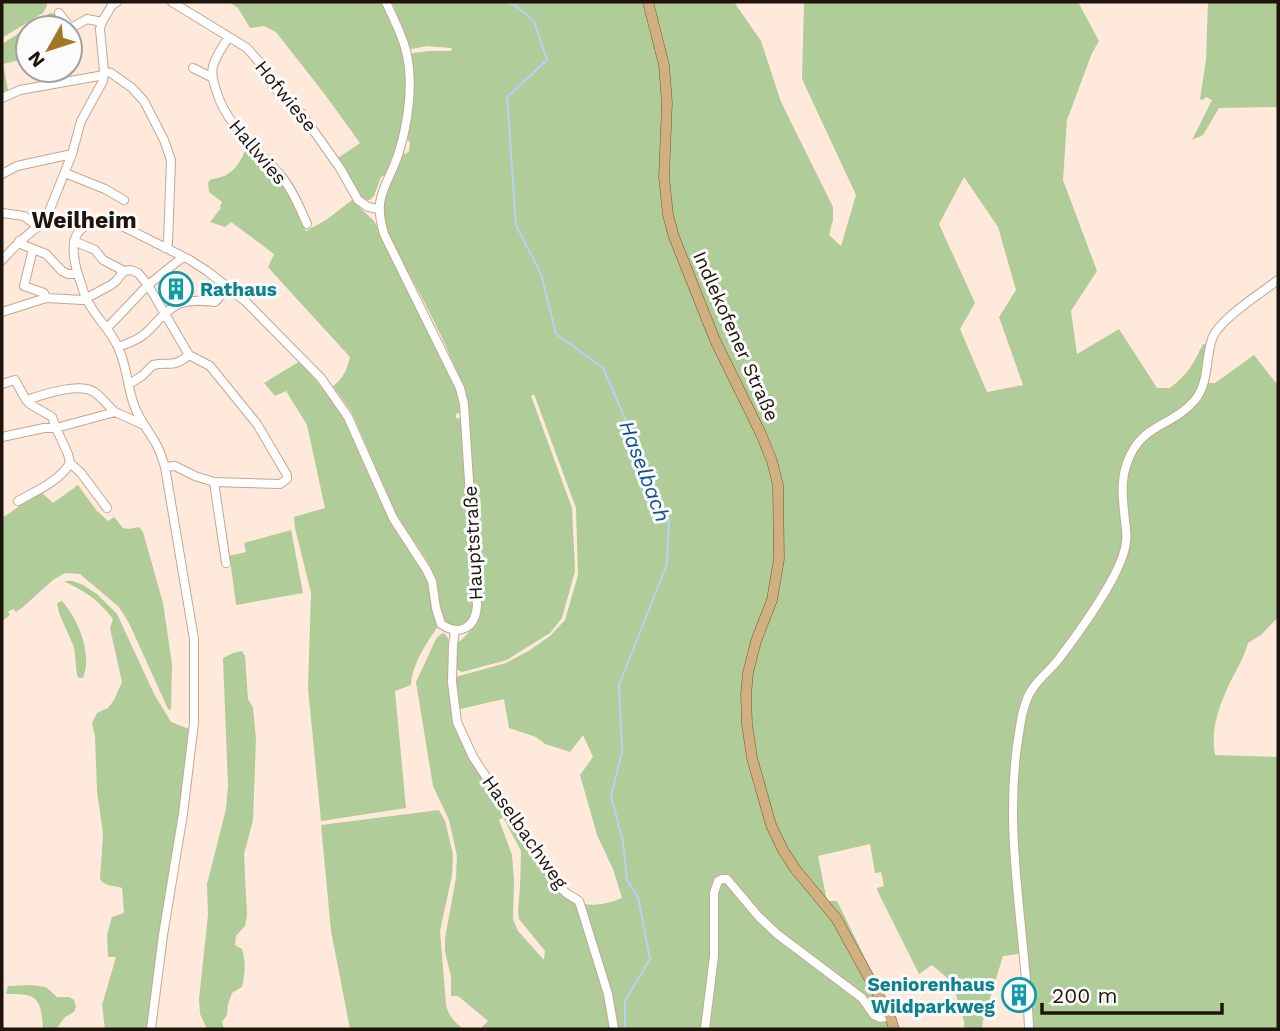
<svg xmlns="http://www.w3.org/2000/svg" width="1280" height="1031" viewBox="0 0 1280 1031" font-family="'Work Sans',sans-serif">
  <rect width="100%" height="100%" fill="#fee9db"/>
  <path fill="#b0cc99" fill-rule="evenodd" d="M2,2H46L47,6L43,13L2,38Z
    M229,2H382L397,31L403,53L407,82L406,113L396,151L388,173L381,177L374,196L370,200H363L357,194L338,158L360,143L326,96L276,32L264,26L250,28L238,8Z
    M392,2H734L761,41L781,102L833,207V220L829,235L841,246L856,195L802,79L804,2H1078L1099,41L1092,53L1067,120L1063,180L1097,271L1071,311L1077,354L1119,329L1157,388H1170C1189,373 1192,366 1203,344L1207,345L1203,383H1215L1254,355L1276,383L1278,382V617L1261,635L1248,643C1243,661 1234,673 1227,689C1217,712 1211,730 1215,755L1278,757V1029H1032L1025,953L1003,956L983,1021L982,1029H964V1021L952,982L932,965L919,974L878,892L877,888L884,886L881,872L875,873L870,844L818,856L827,901H837L900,1029H480L488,1021L458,996H451V977L445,951V938L456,878L457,856L449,820L433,786L416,682L436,639L441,634L444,633L448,638L449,647L452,710L471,759L491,793L554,888C576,907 595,909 622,898L613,869L597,835L580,775L593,757L583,735L570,752L545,744L536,737L509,728L504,699L460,709L456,707L455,677L506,663L530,650L550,636L565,620L578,575L576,508L534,394L531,396L572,508L575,571L562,618L550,633L507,660L462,672L454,668L456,644C469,635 477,624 481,608L469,411C460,371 438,329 419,292C407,269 382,235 383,209C383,188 394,171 403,153L406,154L409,151L410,143L407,138L413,80L412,53L431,51H451L452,48L427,46L411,49ZM964,177L998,227L1016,290L999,317L1023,385L987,392L960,329L975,303L939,224ZM503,817L521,851L520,887L518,911L519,919L545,951L544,960L518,931L513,919L514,879L512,855L499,820Z
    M1208,2H1278V107L1219,108L1203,135L1192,140L1212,100L1206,97L1203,100L1200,99L1206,60Z
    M50,13L59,14L64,28H28V58L3,64L8,90L2,93V44Z
    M247,145C264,161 281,179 293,200C298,210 302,221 306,231L326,220L352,200L374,221L406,280L458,391L462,412L456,414V418L463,419L472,567C467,584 478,605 473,615C471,619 468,622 466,625L453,627L446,623L441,615L437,584L429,564L396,514L352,413L333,386C344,378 347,369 350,357L274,274L268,267L274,254L231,222L225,227L210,222L221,208L220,206L222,202L209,192L208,183L211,179C231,178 241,164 247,145Z
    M300,361L340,410L425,573C431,590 431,608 439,625C427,642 412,664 411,685L395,691L406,808L321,821L308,688L311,593L295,528L294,517L325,508L307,425L286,391L275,396L264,383Z
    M78,485L96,510L108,521L114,517L123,528L129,529L139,527L143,532L163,603L172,664L171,710L168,709L129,623L119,607L80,574L65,573L53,580L23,607L16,612L13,609L8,612L10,615L2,621V514L4,517L40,491L53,503Z
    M291,530L303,593L236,605L231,567L228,556L246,552L244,543Z
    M64,581H73L83,585L97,594L117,614L154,694L171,722L189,729L180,812L150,1000L148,1029H105L102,1005L116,957H108L107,935L112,917L124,913L122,888C115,885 104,887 100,879L103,834L97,791L95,736L92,723L97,713L108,708L114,700L122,682L110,628L113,619C97,598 87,593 64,581Z
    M62,601C78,619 93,654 83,678H79L77,675L74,647L59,613L57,603Z
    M242,651L245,656L248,699L253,708L256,739L253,820L244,854L247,915L245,926L236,936L235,945L242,949C246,963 245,973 242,987L232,993L228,1004L227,1015L222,1022L224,1029H207L200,1014L199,999L208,915L207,884L226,809L228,786L223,658L233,653Z
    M439,810L445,821L453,854L452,875L440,931L446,1004C448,1016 454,1021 463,1029H350L331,931L321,825Z
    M31,985L46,987L57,997H69L74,1000L76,1007L74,1012L65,1017L56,1029H43C41,998 38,993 6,994L8,986Z"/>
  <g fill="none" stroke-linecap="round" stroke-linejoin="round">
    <path stroke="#b4d2f9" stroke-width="2" d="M506,2L515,5L534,21L547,60L507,97L516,225L541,274L556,334L603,368L669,519L667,564L619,685L622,752L611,796L623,842L627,880L638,897L650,959L625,1001V1029"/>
    <g stroke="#c6a690" stroke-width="10">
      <path id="minor" d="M172,2L247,48L261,64L272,85L286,100L301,113L323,144L340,168L358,200L368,207L379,209
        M59,13L69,26L73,27L87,19L102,22
        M228,38C222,47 216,56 213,66C211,75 214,84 217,93C228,128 259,149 282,177C293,191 300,208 307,224
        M193,68L213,78
        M104,71L111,73L132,88L144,101L164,140L171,160L168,243L165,248
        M2,98L20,90L104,75
        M65,173L105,189L124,200
        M2,174L17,166L72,154
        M50,209L72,154L81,121L103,81L104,71L100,29L102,22L112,5L117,2
        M2,213L24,216L37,226
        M19,241L23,245L46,254L62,271L68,274H78
        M74,241L95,250L103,260L124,271L131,270L138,273L148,285L189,355L210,366L257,424L287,475V479L280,484L214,482L195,476L175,466L165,467
        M33,249L24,286L44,293L46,298
        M2,260C21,240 53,202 82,228
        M2,312L46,298L83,300L111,285L116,281L124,271
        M107,328L148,285L183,257
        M118,347C129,343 140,339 148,331C157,322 165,311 177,305C187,299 204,301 215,302L228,287
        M2,384L15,380L26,400L30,404L52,417L56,428L115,412L144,425
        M129,384L142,376L153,365C172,361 171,369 189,355
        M26,400C42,395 79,382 94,392C102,397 108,406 115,412
        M2,437L44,428H56L68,454L70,463C60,481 36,491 18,501
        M70,463L81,473L107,508
        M214,482L226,563
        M455,631L453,645L452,682L457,722L473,757L557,884L566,893L579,901L608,994L614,1029
        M151,1029L163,935L183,814L194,723V639L165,467C162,458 160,450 155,442C148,430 138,418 134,405C127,386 127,366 118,347C110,329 94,316 86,298C83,292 82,284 79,278C69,246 69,224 108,219L190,260L207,271L245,301L321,378L348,417L393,518L426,569L432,581L436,608L441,624C460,637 476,627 477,605L464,404L460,388L384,234C372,194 388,187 399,152C408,122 414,83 406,51C402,34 393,18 386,2
        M705,1029L714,956V893L718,881L722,879H727L759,917L777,934L862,998L874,1015L880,1018L890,1016
        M1029,1029C1026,930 1002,832 1019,733C1021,718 1024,700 1033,688C1041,676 1053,668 1061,656C1080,631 1099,604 1114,576C1119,566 1125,554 1126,542C1127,535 1126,527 1125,521C1123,501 1120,482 1127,463C1141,423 1171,428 1195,400C1209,383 1205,360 1212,339C1218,320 1261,293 1278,280"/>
    </g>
    <g stroke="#7d5620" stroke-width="11">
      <path id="major" d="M648,2L664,65L667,103L664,177L668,215L674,237L715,340L761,434L772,461L778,485L779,559L772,600L756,641L748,673L746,695L747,724L752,758L771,825L783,850L796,870L836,918L890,1016L894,1029"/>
    </g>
    <use href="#minor" stroke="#fff" stroke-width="8"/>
    <use href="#major" stroke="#d0af80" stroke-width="10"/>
  </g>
  <defs>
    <g id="building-ring" transform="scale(1.75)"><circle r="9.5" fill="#fbfbfb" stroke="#0f9aa8" stroke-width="1.5"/><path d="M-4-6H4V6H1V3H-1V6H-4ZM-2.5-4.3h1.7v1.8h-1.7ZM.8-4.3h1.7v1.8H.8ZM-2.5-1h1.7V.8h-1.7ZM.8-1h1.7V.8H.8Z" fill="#0f9aa8"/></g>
  </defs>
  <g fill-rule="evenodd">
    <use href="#building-ring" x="176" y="289"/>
    <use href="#building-ring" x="1019" y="995"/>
  </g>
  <g text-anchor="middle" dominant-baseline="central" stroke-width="6" stroke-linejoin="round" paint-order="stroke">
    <g font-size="19" fill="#1f140c" stroke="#fbfbfb">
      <text transform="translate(286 96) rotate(51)">Hofwiese</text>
      <text transform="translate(258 152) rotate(50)">Hallwies</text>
      <text transform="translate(736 336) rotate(66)">Indlekofener Straße</text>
      <text transform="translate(473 543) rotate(-93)">Hauptstraße</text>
      <text transform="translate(525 832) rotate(55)">Haselbachweg</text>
    </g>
    <g font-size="19" font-weight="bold" fill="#0d838f" stroke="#fbfbfb" text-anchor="start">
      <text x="200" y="289">Rathaus</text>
      <text x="995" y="984" text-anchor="end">Seniorenhaus<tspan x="995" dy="22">Wildparkweg</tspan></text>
    </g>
    <g font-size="21" font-style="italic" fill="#0c5099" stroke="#fbfbfb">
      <text transform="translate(645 471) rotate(69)">Haselbach</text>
    </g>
    <g font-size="23" font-weight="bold" fill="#1f140c" stroke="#fbfbfb">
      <text x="84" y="220">Weilheim</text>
    </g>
  </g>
  <rect width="1280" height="1031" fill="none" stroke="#1f140c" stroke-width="7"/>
  <g transform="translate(49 49) rotate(231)"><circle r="33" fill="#fbfbfb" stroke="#a39f9b" stroke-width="2"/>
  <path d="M0-5L12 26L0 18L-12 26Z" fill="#a27727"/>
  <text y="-10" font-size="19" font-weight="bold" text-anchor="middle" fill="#1f140c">N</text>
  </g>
  <path d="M1042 1003v10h180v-10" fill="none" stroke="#1f140c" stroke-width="3.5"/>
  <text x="1052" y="1003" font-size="21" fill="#1f140c" stroke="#fbfbfb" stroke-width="5" paint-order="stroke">200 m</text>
</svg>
